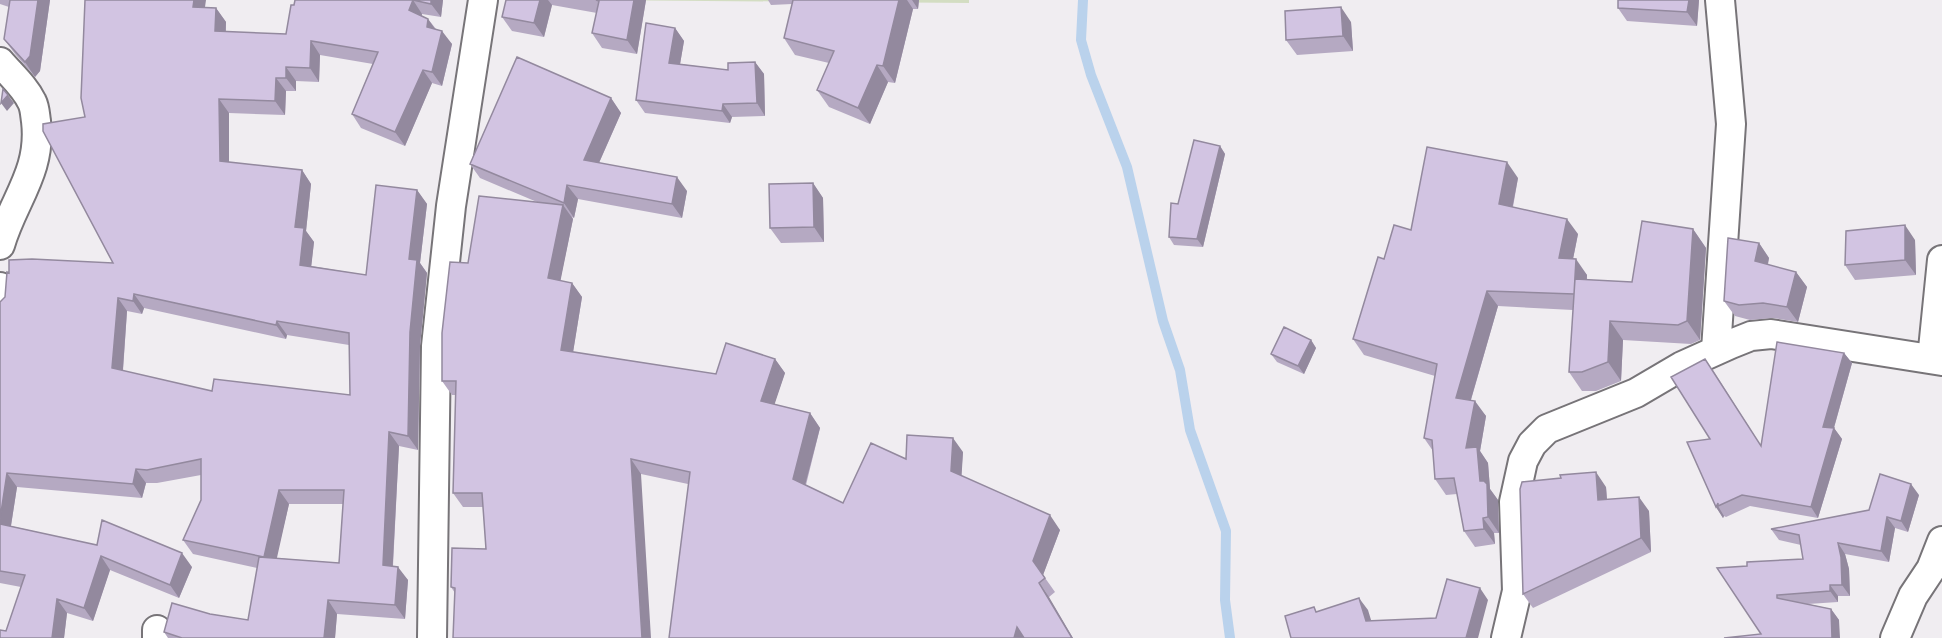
<svg xmlns="http://www.w3.org/2000/svg" width="1942" height="638" viewBox="0 0 1942 638" font-family="'Fira Sans',sans-serif">
  <rect width="100%" height="100%" fill="#f0edf1"/>
  <path fill="#d3ddc2" d="M590,0H969V3Z"/>
  <g fill="none" stroke-linecap="round" stroke-linejoin="round">
    <path stroke="#bad2ec" stroke-width="10" d="M1083,0L1081,40L1091,75L1127,167L1163,321L1180,370L1190,430L1226,531L1225,600L1230,638"/>
    <g stroke="#777478" stroke-width="32">
      <path id="street" d="M0,62C11,75 25,87 32,102C35,108 35,115 36,121C42,172 13,200 0,245
        M0,287V303
        M1716,350L1731,124L1720,0
        M1932,359L1942,260
        M157,638V630
        M432,638L436,346L451,206L483,0
        M1506,638L1517,591L1514,502L1523,461L1532,444L1547,429L1636,393L1682,366L1731,344L1751,336L1771,334L1942,361
        M1895,638L1913,596L1931,569L1942,541"/>
    </g>
    <use href="#street" stroke="#fff" stroke-width="28"/>
  </g>
  <path fill="#b5a9c2" fill-rule="evenodd" d="M0,0H50L40,71L35,77L15,54L4,39L9,7L0,4Z
    M295,0H443L441,17L422,14V16L428,19L436,29L452,44L442,86L432,83L405,146L361,128L352,114L373,64L320,55L319,82L296,81V91H286L285,115L229,113V162L302,170L311,184L306,231L314,242L311,266L366,275L417,190L427,204L420,263L427,273L420,346L418,450L399,446L393,566L408,580L405,619L337,614L335,638H168L164,632L210,614L248,620L257,568L193,554L183,540L201,500V475L157,483H146L142,498L17,487L11,526L192,567L179,598L110,570L93,621L67,613L64,638H0L6,631L21,587L0,583V302L113,263L85,117L205,8H216L226,22V32L286,34ZM144,308L286,339L287,335L349,345L350,395L212,391L123,371L127,311L142,314ZM289,504H343L339,563L276,558Z
    M506,0H646L637,54L602,48L592,33L597,13L552,5L544,37L512,31L502,17Z
    M768,0H919L918,9H913L895,83L888,82L870,124L829,107L817,90L829,63L795,55L784,38L792,4L771,5Z
    M1618,0H1699L1697,26L1627,21L1618,8Z
    M1351,22L1353,51L1297,55L1286,40Z
    M675,28L684,41L680,64L728,70L755,62L764,74L765,116L732,117L730,123L645,113L636,100Z
    M611,98L621,113L599,163L687,191L682,218L578,199L574,218L572,217L573,219L560,281L572,283L582,297L573,352L716,374L775,359L785,373L774,404L810,413L820,428L806,485L843,503L906,459L963,452L961,476L1060,530L1043,575L1055,592L1049,597L688,484L641,474L455,593L451,587L486,549L483,507H463L453,493L456,395H452L442,381L468,263L537,202L480,178L470,164Z
    M1220,146L1225,154L1203,247L1174,245L1169,237Z
    M1518,178L1513,207L1578,234L1573,259L1587,275V280L1632,282L1693,229L1706,248L1700,340L1691,344L1623,340L1621,381L1596,391H1582L1569,372L1573,310L1498,306L1471,400L1486,416L1480,451L1488,463L1490,489L1498,500L1499,533H1494L1495,544L1475,547L1464,531L1457,494L1446,495L1435,479L1433,451L1424,438L1435,376L1364,355L1353,339L1384,259L1411,230Z
    M813,183L823,198L824,242L781,243L770,228Z
    M1915,240L1916,275L1855,280L1845,265Z
    M1759,243L1769,258L1768,265L1796,272L1807,287L1798,322L1773,318L1750,320L1735,316L1724,301Z
    M1311,340L1316,348L1304,374L1277,362L1271,354Z
    M1844,353L1852,363L1834,428L1842,439L1818,518L1750,506L1726,517L1724,516L1723,518L1716,507L1710,439L1713,370L1761,446Z
    M1606,487L1607,499L1649,511L1651,552L1533,608L1523,594Z
    M1919,495L1908,532L1895,528L1889,562L1845,554L1849,569L1850,596H1838V602L1808,604L1831,609L1839,620L1761,634L1747,566L1803,559L1801,545L1779,540L1771,529L1869,510Z"/>
  <path fill="#93899e" d="M38,0H50L40,71L35,77L25,62Z
    M194,0H206L203,21L193,7Z
    M413,0L422,14L419,24L409,10Z
    M431,0H443L441,17L431,4Z
    M540,0H548L552,5L544,37L534,23Z
    M634,0H646L637,54L627,40Z
    M899,0H907L913,9L895,83L883,66Z
    M912,0H919L918,9Z
    M1689,0H1699L1697,26L1687,12Z
    M1341,7L1351,22L1353,51L1343,36Z
    M216,8L226,22L225,45L215,31Z
    M428,19L438,33L427,27Z
    M675,28L684,41L678,76L669,63Z
    M442,31L452,44L442,86L432,72Z
    M311,41L320,55L319,82L310,68Z
    M755,62L764,74L765,116L757,103Z
    M877,65L888,82L870,124L858,108Z
    M286,67L296,81V91L286,78Z
    M423,70L432,83L405,146L395,132Z
    M276,78L286,91L285,115L275,101Z
    M8,95L14,103L7,111L1,103Z
    M611,98L621,113L594,174L584,160Z
    M219,99L229,113V175L220,161Z
    M723,104L732,117L730,123L722,111Z
    M1220,146L1225,154L1203,247L1197,239Z
    M1507,162L1518,178L1510,220L1499,204Z
    M302,170L311,184L306,231L314,242L310,278L300,265L295,227Z
    M677,177L687,191L682,218L672,204Z
    M813,183L823,198L824,242L814,227Z
    M567,185L578,199L574,218L564,203Z
    M417,190L427,204L420,263L427,273L420,346L418,450L408,436L409,259Z
    M563,205L573,219L558,293L548,278Z
    M1567,219L1578,234L1570,274L1559,258Z
    M1905,225L1915,240L1916,275L1905,260Z
    M1693,229L1706,248L1700,340L1687,321Z
    M1759,243L1769,258L1765,276L1755,261Z
    M1576,259L1587,275L1585,310L1574,294Z
    M1796,272L1807,287L1798,322L1787,307Z
    M572,283L582,297L571,365L561,350Z
    M1487,291L1498,306L1467,413L1456,398Z
    M134,294L144,308L142,314L133,301Z
    M118,298L127,311L122,382L112,368Z
    M277,321L287,335L286,339L276,325Z
    M1610,321L1623,340L1621,381L1608,362Z
    M1311,340L1316,348L1304,374L1298,366Z
    M1844,353L1852,363L1831,438L1823,427Z
    M775,359L785,373L771,415L761,401Z
    M1475,401L1486,416L1480,451L1488,463L1490,489L1498,500L1499,533L1488,517L1480,481L1466,448Z
    M810,413L820,428L803,493L793,479Z
    M1834,428L1842,439L1818,518L1811,507Z
    M389,432L399,446L392,579L383,565Z
    M953,438L963,452L961,485L951,471Z
    M631,459L641,474L651,638H642Z
    M136,469L146,483L142,498L133,484Z
    M1596,472L1606,487L1608,514L1598,500Z
    M7,473L17,487L9,538L0,525V519Z
    M1911,484L1919,495L1908,532L1901,521Z
    M279,490L289,504L274,571L264,557Z
    M1639,497L1649,511L1651,552L1641,538Z
    M1718,503V506L1724,516L1723,518L1716,507Z
    M1050,515L1060,530L1043,575L1033,561Z
    M1887,517L1895,528L1889,562L1881,551Z
    M1483,518L1494,533L1495,544L1484,529Z
    M1838,543L1845,554L1849,569L1850,596L1842,585Z
    M182,553L192,567L179,598L170,585Z
    M101,556L110,570L93,621L84,608Z
    M398,567L408,580L405,619L395,605Z
    M1039,583L1049,597L1073,638H1072Z
    M1830,585L1838,596V602L1830,591Z
    M1480,588L1488,600L1478,638H1466Z
    M1359,598L1368,610L1375,633L1366,621Z
    M57,599L67,613L64,638H52Z
    M328,600L337,614L335,638H324Z
    M1831,609L1839,620L1840,638H1832Z
    M1017,627L1025,638H1014Z"/>
  <path fill="#d2c4e2" stroke="#93899e" stroke-width="1.5" fill-rule="evenodd" d="M10,0H38L30,56L25,62L4,39Z
    M85,0H194L193,7L216,8L215,31L286,34L291,5H294L295,0H431V4L413,0L409,10L428,19L427,27L442,31L432,72L423,70L395,132L352,114L378,52L311,41L310,68L286,67V78H276L275,101L219,99L220,161L302,170L295,227L304,228L300,265L366,275L376,185L417,190L409,259L417,260L410,332L408,436L389,432L383,565L398,567L395,605L328,600L324,638H182L164,632L172,603L210,614L248,620L259,557L339,563L344,490H279L264,557L183,540L201,500V459L147,470L136,469L133,484L7,473L0,519V302L5,297L7,272L9,273V260L32,259L113,263L43,131V124L85,117L81,98ZM134,294L276,325L277,321L349,333L350,395L214,379L212,391L112,368L118,298L133,301Z
    M506,0H540L534,23L502,17Z
    M596,0H634L627,40L592,33L599,1Z
    M793,0H899L883,66L877,65L858,108L817,90L834,51L784,38Z
    M1618,0H1689L1687,12L1618,8Z
    M1341,7L1343,36L1286,40L1285,11Z
    M646,23L675,28L669,63L728,70V63L755,62L757,103L723,104L722,111L636,100Z
    M517,57L611,98L584,160L677,177L672,204L567,185L564,203L470,164Z
    M3,89L8,95L1,103Z
    M1194,140L1220,146L1197,239L1169,237L1171,203L1178,204Z
    M1427,147L1507,162L1499,204L1567,219L1559,258L1576,259L1574,294L1487,291L1456,398L1475,401L1466,448L1477,447L1480,481H1484L1487,484L1488,517L1483,518L1484,529L1464,531L1454,478L1435,479L1432,440L1424,438L1437,364L1353,339L1378,257L1384,259L1394,225L1411,230Z
    M813,183L814,227L770,228L769,184Z
    M479,196L563,205L548,278L572,283L561,350L716,374L726,343L775,359L761,401L810,413L793,479L843,503L871,443L906,459L907,435L953,438L951,471L1050,515L1033,561L1045,578L1039,583L1072,638H1024L1017,627L1014,638H669L690,472L631,459L642,638H453L455,588L451,587L452,548L486,549L482,493H453L456,381H442V333L450,262L468,263Z
    M1642,221L1693,229L1687,321L1678,325L1610,321L1608,362L1582,372H1569L1575,279L1632,282Z
    M1905,225V260L1845,265L1846,231Z
    M1728,238L1759,243L1755,261L1796,272L1787,307L1763,303L1739,305L1724,301Z
    M1284,327L1311,340L1298,366L1271,354Z
    M1777,342L1844,353L1823,427L1834,428L1811,507L1742,495L1718,506V503L1716,507L1687,442L1710,439L1671,377L1705,359L1761,446Z
    M1596,472L1598,500L1639,497L1641,538L1523,594L1520,489L1522,482L1561,478L1560,475Z
    M1880,474L1911,484L1901,521L1887,517L1881,551L1838,543L1841,557L1842,585H1830V591L1777,595V598L1831,609L1832,638H1724L1761,634L1717,568L1747,566V562L1803,559L1799,535L1771,529L1869,510Z
    M102,520L182,553L170,585L101,556L84,608L57,599L52,638H0V630L6,631L25,575L0,571V524L97,545Z
    M1447,579L1480,588L1466,638H1291L1285,616L1314,607L1316,612L1359,598L1366,621L1436,618Z"/>
</svg>
